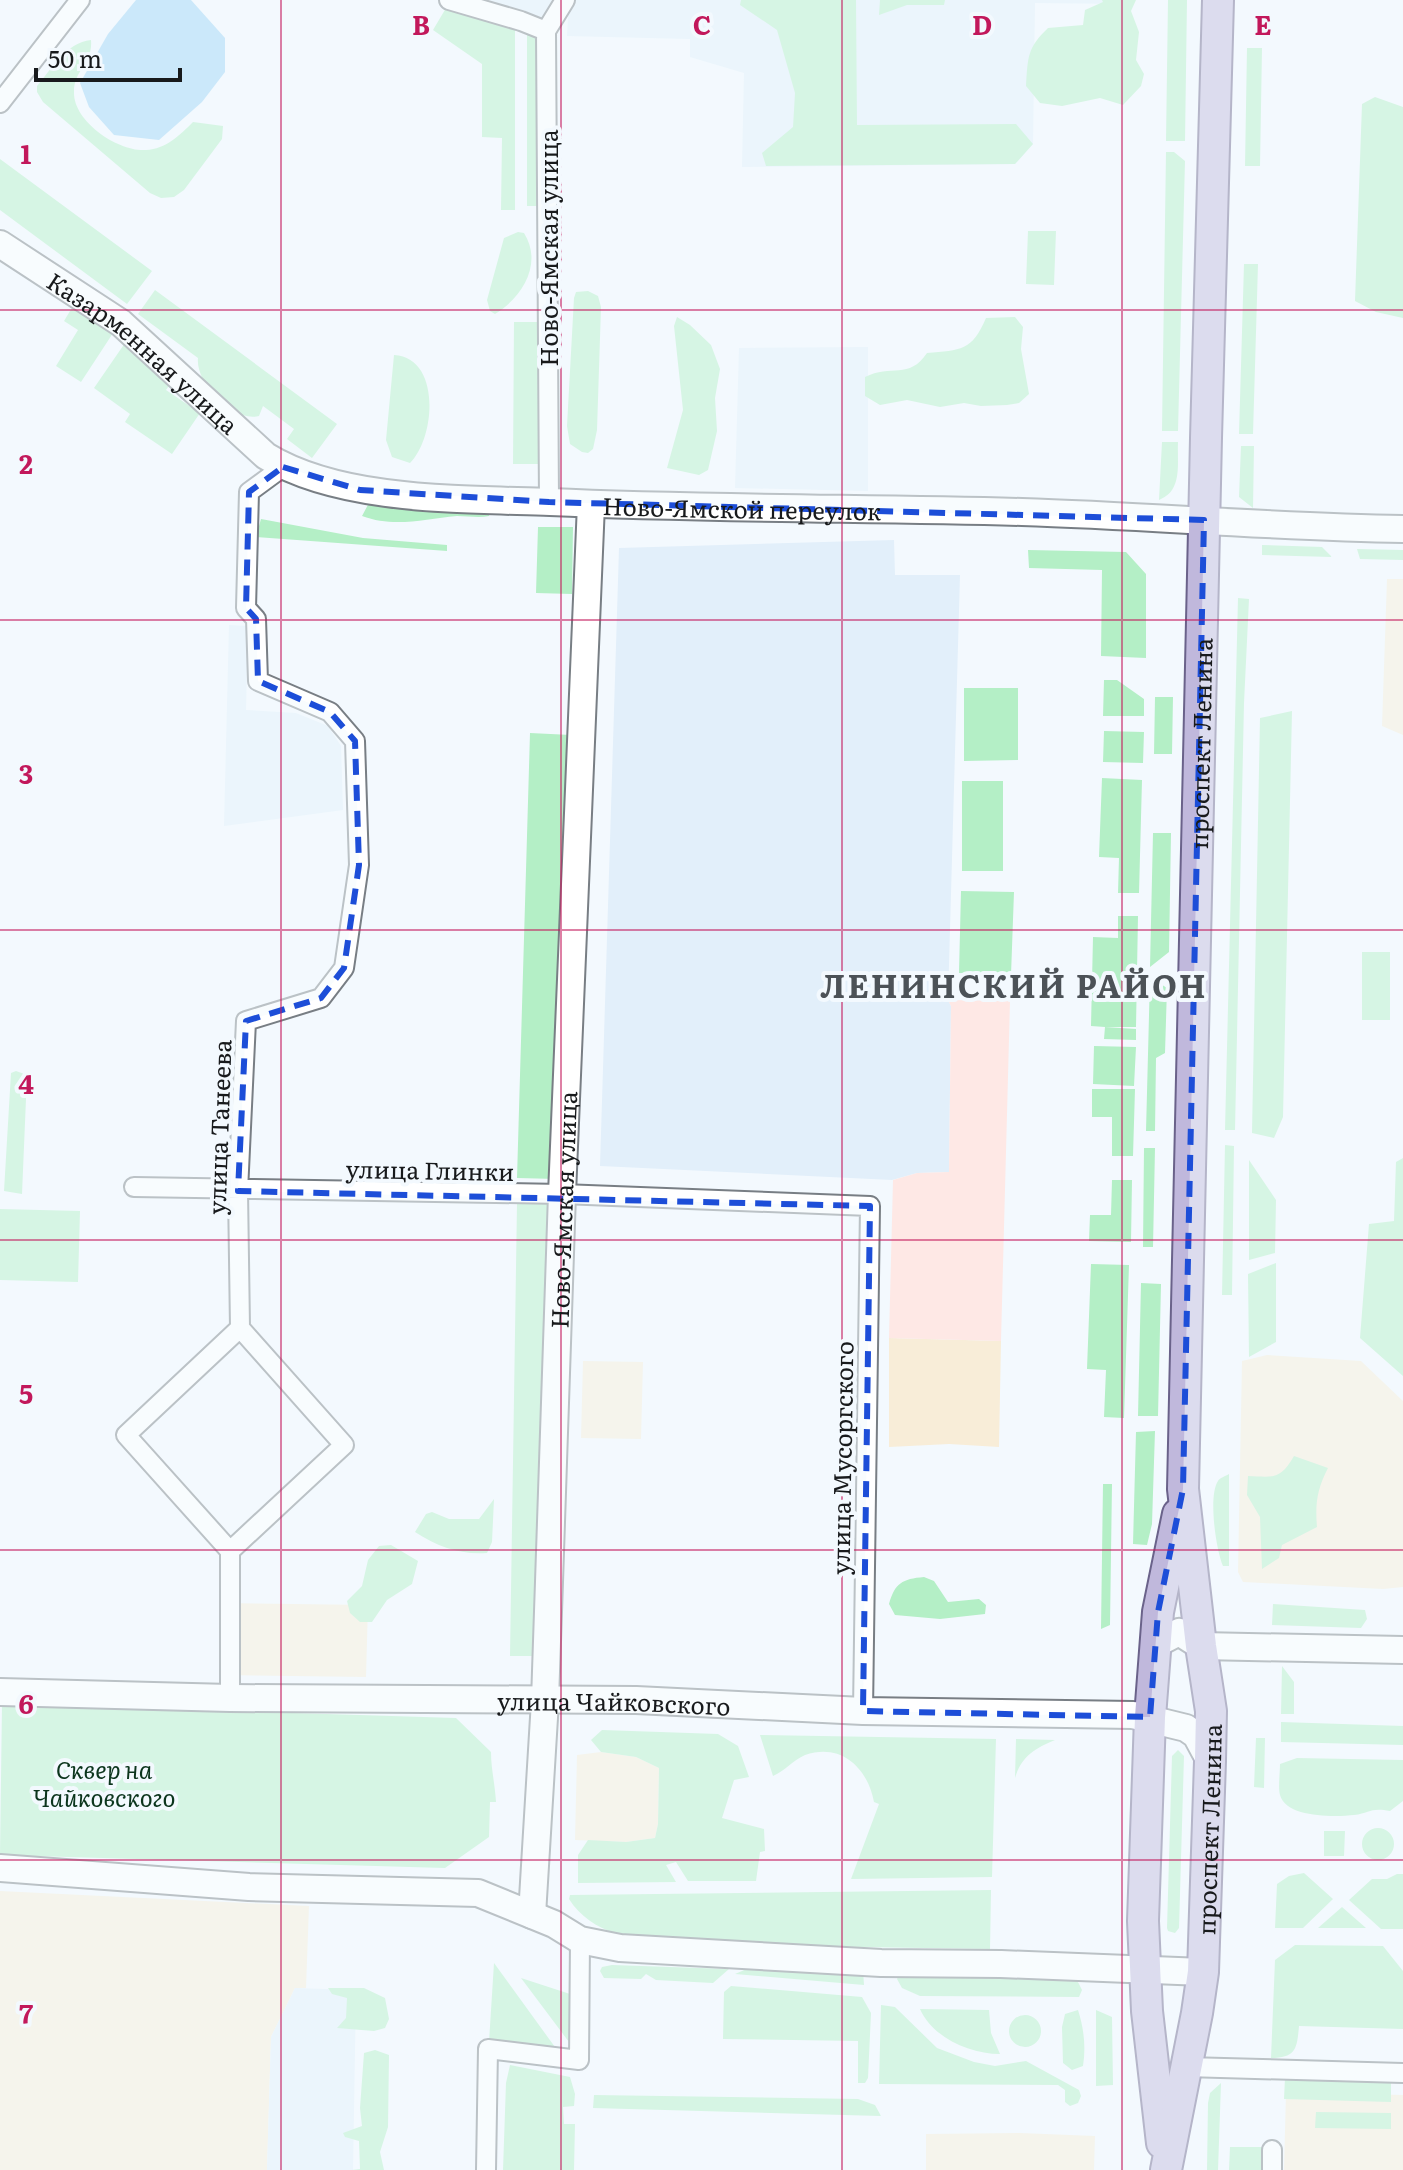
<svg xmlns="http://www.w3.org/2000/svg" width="1403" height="2170" viewBox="0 0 1403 2170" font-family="Literata,serif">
  <rect width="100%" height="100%" fill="#f3f9fe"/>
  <path fill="#f8edd8" d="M1387,579H1403V735L1382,726Z
    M889,1338L1001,1341L999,1447L949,1444L889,1447Z
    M1267,1355L1361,1361L1403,1401V1587L1383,1589L1243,1582L1238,1572L1242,1361Z
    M583,1361L643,1362L641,1439L581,1438Z
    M222,1603L368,1605L366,1677L221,1675Z
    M601,1752L636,1757L659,1768L658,1824L655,1838L626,1842L575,1840L577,1755Z
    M0,1891L309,1906L306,1988H295L271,2037L267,2170H0Z
    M1286,2092L1403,2095V2170H1284Z
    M1020,2133L1095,2136L1094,2170H926V2134Z"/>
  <path fill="#e2effa" d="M488,0H556L545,23Z
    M569,0H1124V4L1035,3L1033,144L1015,164L742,167L744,73L690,57V39L567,36Z
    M868,347V491L735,488L739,348Z
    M894,540L895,575H960L948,1000L951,1006L949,1172L917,1173L892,1180L600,1166L619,548Z
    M229,625L248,626L246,710L296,713L328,726L341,746L343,810L224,826Z
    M295,1988L356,1990L353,2170H267L271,2037Z"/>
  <path fill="#fee8e5" d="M948,1000L1010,1001L1001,1341L889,1338L893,1180L917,1173L949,1172L951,1006Z"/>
  <path fill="#b4efc6" d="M741,0H856L857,125L1016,124L1033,144L1015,164L766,166L762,153L793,127L795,93L777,30L740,5Z
    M880,0H945L944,5H907L879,15Z
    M1102,0H1136L1131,11L1139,32L1136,60L1144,74L1141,86L1123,105L1100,98L1062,106L1040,103L1026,86C1028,57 1027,48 1048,28L1083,25L1085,10L1103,2Z
    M1168,0H1187L1185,141H1166Z
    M449,3L515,30V210H501L502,138L482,137V64L433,30Z
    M527,33H541L540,206H527Z
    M91,40C93,64 74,69 74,92C73,121 118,152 146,150C166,149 180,135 193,122L223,126L222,139L184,190L174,197L161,198L150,193L43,102L37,92V86C53,67 66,43 91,40Z
    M1247,48H1262L1260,166H1245Z
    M1375,97L1403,107V318L1376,312L1355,301L1362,104Z
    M1166,152H1174L1185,161L1178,431H1162Z
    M0,159L152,271L127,304L0,210Z
    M1028,231H1056L1054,285L1026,284Z
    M518,232L524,233C543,263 523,297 495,314L490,311L487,300L504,238Z
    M1244,264H1258L1253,434H1239Z
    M155,290L337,424L312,458L287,439L294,429L263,406L259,416C233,423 195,383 198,358L138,314Z
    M588,291L598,296L601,307L597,430L593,449L588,453L582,452L570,444L567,426L574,298L576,292Z
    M76,301L117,327L81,382L56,366L78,330L64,321Z
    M677,317L690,325L711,345L720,369L715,398L717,431L708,470L699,475L667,468L683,410L674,326Z
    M1015,317L1023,327L1021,349L1029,394L1019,403L1007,405L981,406L964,403L940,407L907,400L880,405L865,396V377C891,364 909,380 927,353C961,350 972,351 986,318Z
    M514,322H542L541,464H513Z
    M125,343L175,377L166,390L200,413L172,454L125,422L130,414L94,388Z
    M394,355C442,358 435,439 410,463L392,457L386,440Z
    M1162,442H1178C1177,464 1183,491 1159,500Z
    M1241,446H1254L1253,508L1239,497Z
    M370,501L491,509L489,516C479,518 468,516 457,516C424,519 394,528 362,516Z
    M261,519L363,538L447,545V551L256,537Z
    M538,527H573L572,594L536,593Z
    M1262,545L1322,547L1332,557L1262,555Z
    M1357,549L1403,550V560L1360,559Z
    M1028,550L1126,552L1146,574V658L1101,656L1102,570L1029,568Z
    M1238,598L1249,599L1244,703L1235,1130H1225Z
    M1104,680H1117L1144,699V716H1103Z
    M964,688H1018V760L964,761Z
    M1155,697H1173L1172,754H1154Z
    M1292,711L1283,1117L1274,1138L1252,1133L1260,718Z
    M1104,731L1144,732L1143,763L1103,762Z
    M530,733L571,735L557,1179L517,1178Z
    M1102,778L1142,780L1139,893H1118L1119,858L1099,857Z
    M962,781H1003V871H962Z
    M1153,833H1171L1169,952L1150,967Z
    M961,891L1014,892L1011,975L959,973Z
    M1118,916H1138L1136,1027H1105L1136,1029V1040L1104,1039L1105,1027L1091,1026L1093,937L1118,938Z
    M1362,952H1390V1020H1362Z
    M1150,977L1167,988L1165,1053L1156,1058L1155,1131H1146Z
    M1094,1046L1136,1047L1134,1086L1093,1084Z
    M16,1071L27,1075L22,1194L4,1191L11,1073Z
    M1092,1089H1135L1133,1156H1112V1117H1092Z
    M1225,1145L1234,1146L1232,1295H1222Z
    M1144,1148H1155L1153,1247H1143Z
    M1403,1158V1376L1360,1338L1369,1224L1394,1221L1396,1162Z
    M1249,1160L1276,1200L1275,1253L1249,1260Z
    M1112,1180H1132L1131,1242L1089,1241L1090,1215H1111Z
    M517,1204H551L543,1656H510Z
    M0,1209L80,1211L78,1282L0,1280Z
    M1276,1263V1342L1249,1357L1248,1274Z
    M1091,1264L1129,1265L1124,1418L1104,1417L1106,1370L1087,1369Z
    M1141,1283L1161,1284L1158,1416H1138Z
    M1155,1431L1152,1524L1147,1545L1133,1544L1136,1432Z
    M1294,1456L1328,1468C1317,1489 1315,1504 1317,1527L1282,1545L1279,1558L1262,1569L1260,1517L1247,1495L1248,1476C1274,1477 1280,1480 1294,1456Z
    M1229,1474V1566H1223C1216,1550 1208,1496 1218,1481C1219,1478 1226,1476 1229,1474Z
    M1103,1484H1112L1110,1625L1101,1629Z
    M494,1499L492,1542L487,1553C461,1555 438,1547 415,1532L426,1514L432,1512L449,1519H479Z
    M391,1545L418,1561L412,1584L387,1600L372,1622H360L350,1613L347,1601L362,1586L368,1560L379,1546Z
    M924,1577L934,1581L948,1602L979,1599L986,1605L985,1614L940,1619L895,1615L889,1604C895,1583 902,1579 924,1577Z
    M1273,1604L1365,1610L1367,1619L1361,1628L1272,1625Z
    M1282,1666L1294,1682V1714H1281Z
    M2,1704L456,1718L491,1752C491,1769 495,1784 496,1802H490L489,1837L445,1868L0,1855Z
    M1281,1722L1403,1726V1745L1281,1742Z
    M602,1730L718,1734L738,1746L749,1777L734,1780L722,1818L764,1829L765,1851L760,1852L756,1881H688L676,1862L666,1865L676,1882L578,1883V1855L588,1840L626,1842L655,1838L658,1824L659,1768L636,1757L601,1752L591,1740Z
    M760,1735L996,1739L992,1877L851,1879L879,1804L874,1802C868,1769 842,1742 805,1755C793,1760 785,1771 773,1776Z
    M1256,1738H1265L1264,1788L1254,1787Z
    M1016,1739L1055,1740C1035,1748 1021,1757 1015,1778Z
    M1178,1750L1184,1756L1179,1928L1175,1933L1168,1931L1167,1928L1172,1756Z
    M1297,1758L1403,1760V1801L1390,1811C1371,1807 1370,1813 1354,1815C1335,1817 1286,1818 1280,1795C1278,1787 1280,1773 1280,1764Z
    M1362 1844a16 16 0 1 1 32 0a16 16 0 1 1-32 0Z
    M1324,1831H1345L1344,1856H1324Z
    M1304,1873L1333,1899L1303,1928H1275L1277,1884L1289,1876Z
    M1397,1874H1403V1929H1381L1349,1900L1372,1879H1387Z
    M991,1890L990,1949L672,1944C634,1939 592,1935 569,1899L570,1895Z
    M1342,1907L1366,1928H1318Z
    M1295,1945L1383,1946L1403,1971V2029L1299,2026C1297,2047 1297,2058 1271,2058L1275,1960Z
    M494,1963L560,2054L489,2042Z
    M612,1965L729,1969L713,1983L656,1980L646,1974L641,1979L604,1978L600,1971L602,1967Z
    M756,1965L863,1970L864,1985L735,1974Z
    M901,1972L1076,1978L1082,1990L1079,1997L920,1996L902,1988L897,1979Z
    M521,1978L570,1994L569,2042Z
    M731,1986L862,1997L871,2013L868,2078L865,2083H858V2041L723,2039L724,1992Z
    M328,1988H364L385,1998L389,2019L385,2028L374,2031L337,2028L346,2018L347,1998L332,1994Z
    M881,2005L895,2007L937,2048L974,2062L995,2066L1026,2061L1079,2090L1081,2096L1078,2103L1070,2106L1065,2102V2090L1058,2085L879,2084Z
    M920,2009L989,2010L991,2033L1000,2054C970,2054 933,2038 920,2009Z
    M1078,2010C1084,2029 1086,2047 1083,2066L1072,2070L1063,2063L1062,2027L1065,2014Z
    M1096,2010L1112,2017L1113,2085L1096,2086Z
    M1009 2031a16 16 0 1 1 32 0a16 16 0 1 1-32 0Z
    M375,2050L389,2055L388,2127L380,2152L384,2170H352L360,2169L359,2141L345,2137L343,2133L362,2126L360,2108L364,2053Z
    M510,2065L570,2077L575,2094L574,2106L563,2107L564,2124H575L574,2170H503L506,2083Z
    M1285,2078L1391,2081V2102L1284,2099Z
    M1221,2083L1218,2170H1207L1208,2103L1210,2093Z
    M594,2095L858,2099L875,2105L881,2116L593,2108Z
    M1316,2112L1391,2113V2129L1315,2128Z
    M1230,2147H1264L1263,2170H1229Z"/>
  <path fill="#9cd2f6" d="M136,0H191L225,38V72L202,102L159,140L114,135L89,107L80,83L108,34Z"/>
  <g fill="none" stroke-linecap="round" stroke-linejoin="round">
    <g stroke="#787e84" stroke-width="22">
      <path id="street" d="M449,0L521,21L546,31
        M0,103L80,0
        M549,502L546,31L565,0
        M134,1187L562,1194L870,1206L863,1711
        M230,1551L344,1445L240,1328
        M230,1698V1551L126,1435L240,1328L238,1191L246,1021L321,998L344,968L359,865L355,741L330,712L258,681L256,619L246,608L249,492L283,467
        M1186,2067L1403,2073
        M486,2170L488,2049L579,2060L580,1940
        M1272,2170V2150"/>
    </g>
    <g stroke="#787e84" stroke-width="30">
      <g id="secondary">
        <path id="s1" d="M0,244L121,323L266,456C341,502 463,499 550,502C707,509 865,508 1022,512C1149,516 1276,527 1403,529"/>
        <path d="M1156,1644L1179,1632L1201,1646L1403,1650"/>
        <path id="s2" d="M0,1692L230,1698L636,1700L863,1711L1133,1715L1186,1728L1196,1735L1210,1761"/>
        <path d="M0,1868L249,1887L478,1893L554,1924L580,1940L620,1948L881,1963L1001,1964L1203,1972"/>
        <path id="s3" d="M532,1915L545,1701L562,1194L591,504"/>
      </g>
    </g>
    <g stroke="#6a628a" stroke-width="34">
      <g id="primary">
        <path d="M1162,2143L1147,2011L1143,1921L1150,1717L1158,1612L1178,1514"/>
        <path id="s4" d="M1166,2170L1197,2013L1203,1972L1210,1761L1211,1711L1201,1646L1183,1489L1206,438L1218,0"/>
      </g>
    </g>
    <use href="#street" stroke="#fff" stroke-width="18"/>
    <use href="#secondary" stroke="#fff" stroke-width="26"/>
    <use href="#primary" stroke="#c0b8dc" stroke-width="30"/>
  </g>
  <path d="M0 0H1403V2170H0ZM283,467L360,490L549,502L1204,520L1183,1489L1158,1612L1150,1717L863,1711L870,1206L238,1191L246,1021L321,998L344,968L359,865L355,741L330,712L258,681L256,619L246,608L249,492Z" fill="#f3f9fe" fill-opacity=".55" fill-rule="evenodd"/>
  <path fill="none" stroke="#1d4ed8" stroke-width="6" stroke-dasharray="16 10" stroke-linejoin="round" d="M283,467L360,490L549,502L1204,520L1183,1489L1158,1612L1150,1717L863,1711L870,1206L238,1191L246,1021L321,998L344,968L359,865L355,741L330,712L258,681L256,619L246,608L249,492Z"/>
  <path fill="none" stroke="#c2185b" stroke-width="2" stroke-opacity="0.55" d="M281,0V2170M561,0V2170M842,0V2170M1122,0V2170M0,310H1403M0,620H1403M0,930H1403M0,1240H1403M0,1550H1403M0,1860H1403"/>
  <g text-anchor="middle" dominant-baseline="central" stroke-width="8" stroke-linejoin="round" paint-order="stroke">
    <g font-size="24" fill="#181a1c" stroke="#f3f9fe">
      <text transform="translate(547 248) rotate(-90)">Ново-Ямская улица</text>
      <text stroke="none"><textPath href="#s1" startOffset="180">Казарменная улица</textPath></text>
      <text stroke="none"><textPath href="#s1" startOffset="824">Ново-Ямской переулок</textPath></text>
      <text stroke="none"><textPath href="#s4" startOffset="1432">проспект Ленина</textPath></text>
      <text transform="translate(218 1127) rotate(-88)">улица Танеева</text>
      <text transform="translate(430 1169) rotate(1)">улица Глинки</text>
      <text stroke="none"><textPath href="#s3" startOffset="706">Ново-Ямская улица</textPath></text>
      <text transform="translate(841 1458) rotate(-89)">улица Мусоргского</text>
      <text stroke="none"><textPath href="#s2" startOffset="614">улица Чайковского</textPath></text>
      <text stroke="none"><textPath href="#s4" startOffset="344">проспект Ленина</textPath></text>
    </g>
    <g font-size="24" font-style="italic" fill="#0c351d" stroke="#f3f9fe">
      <text x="104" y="1768">Сквер на<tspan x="104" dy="28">Чайковского</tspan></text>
    </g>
    <g font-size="32" font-weight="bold" letter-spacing="2" fill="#4c5257" stroke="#f3f9fe">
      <text x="1014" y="984">ЛЕНИНСКИЙ РАЙОН</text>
    </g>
  </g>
  <g font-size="26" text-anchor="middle" font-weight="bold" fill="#c2185b" stroke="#f3f9fe" stroke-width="8" stroke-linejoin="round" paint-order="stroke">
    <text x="421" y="35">B</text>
    <text x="702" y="35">C</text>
    <text x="982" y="35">D</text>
    <text x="1263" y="35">E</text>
    <text x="26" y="164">1</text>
    <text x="26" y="474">2</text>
    <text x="26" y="784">3</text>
    <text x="26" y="1094">4</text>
    <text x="26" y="1404">5</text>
    <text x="26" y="1714">6</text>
    <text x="26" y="2024">7</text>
  </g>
  <path d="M36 68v12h144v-12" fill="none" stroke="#181a1c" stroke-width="4"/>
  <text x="48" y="68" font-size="24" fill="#181a1c" stroke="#f3f9fe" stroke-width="6" paint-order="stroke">50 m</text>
</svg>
